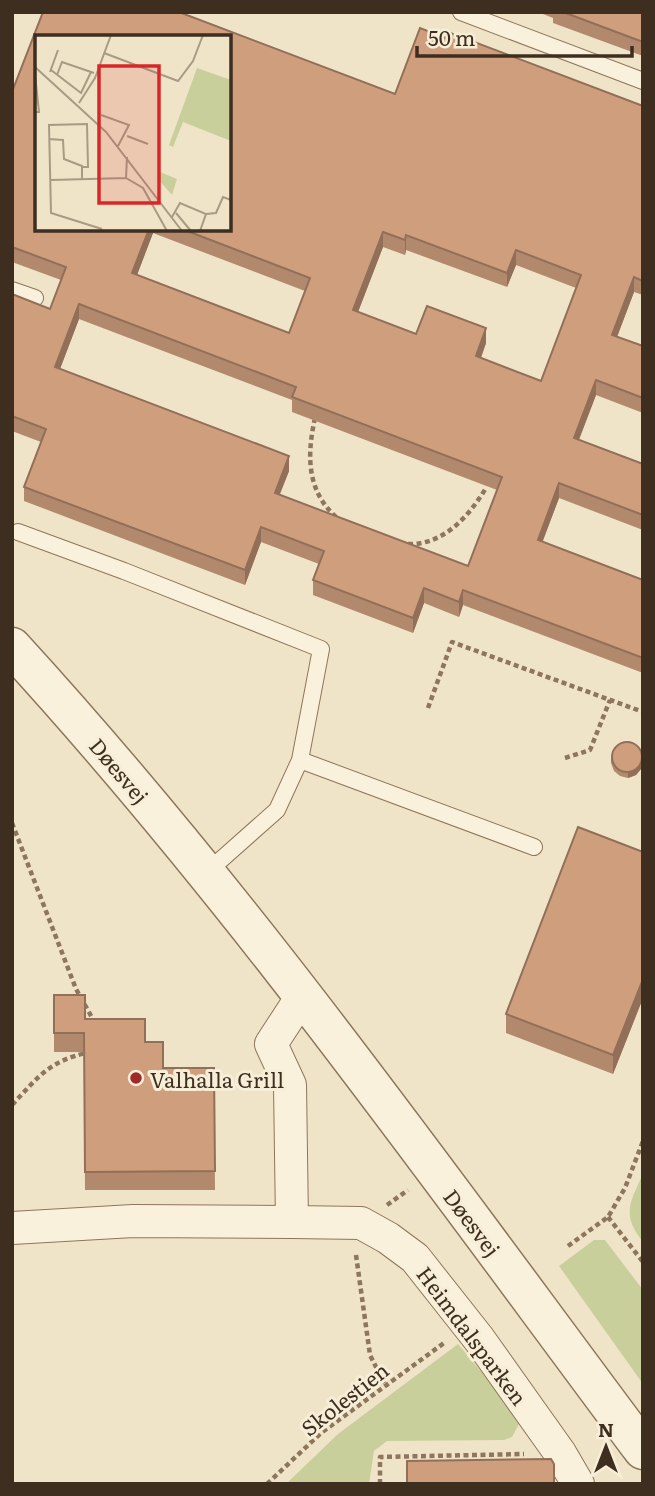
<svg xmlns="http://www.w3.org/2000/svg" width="655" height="1496" viewBox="0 0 655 1496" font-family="Literata,serif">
  <rect width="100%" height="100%" fill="#f0e4c8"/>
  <path fill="#c9cf9b" d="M643,1174V1242C621,1215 630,1202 643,1174Z
    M594,1240H605L643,1290V1384L559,1266Z
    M458,1344L519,1416V1424L512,1437L504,1440L387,1441L374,1451L369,1484H286L338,1434Z"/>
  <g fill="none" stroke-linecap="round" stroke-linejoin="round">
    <g stroke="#8d765c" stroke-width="18">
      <path id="service" d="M461,12L643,81
        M12,290L35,298
        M18,532L124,571L321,649L300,760L277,810L206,873
        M300,760L534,847"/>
    </g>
    <g stroke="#8d765c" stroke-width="34">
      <path id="minor" d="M292,1222L361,1223L388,1238L415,1258L479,1339L560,1453L578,1484
        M12,1228L133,1221L292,1222L290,1085L271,1044L303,995"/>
    </g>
    <g stroke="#8d765c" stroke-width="41">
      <path id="tertiary" d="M12,647C242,898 439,1177 643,1450"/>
    </g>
    <path stroke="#8d765c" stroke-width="4.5" stroke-dasharray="5 3.5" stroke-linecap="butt" d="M315,418C307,454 306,490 336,517
      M408,544C444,545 469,516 486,488
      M428,708L452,642L643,712
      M565,758L590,750L610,700
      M12,823L76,989L95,1023
      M12,1105C40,1075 49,1061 90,1052
      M387,1205L408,1190
      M608,1217L643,1262
      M568,1246L608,1217L625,1188L643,1141
      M356,1255L370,1355L385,1385
      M267,1484L321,1433L444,1343
      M380,1484V1457L524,1454"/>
    <use href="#service" stroke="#faf1dc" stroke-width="16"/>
    <use href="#minor" stroke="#faf1dc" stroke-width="32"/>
    <use href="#tertiary" stroke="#faf1dc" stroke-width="38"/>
  </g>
  <path fill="#b2896c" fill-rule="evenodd" d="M43,12H179L395,94L420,28L446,38L448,32L643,106V295L634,292L617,337L643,346V413L596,395L579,440L643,464V530L559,498L542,542L643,580V673L463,605L459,617L424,603L413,633L313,595V580L319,564L261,542L245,585L24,501V487L41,442L12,431V294L50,309L61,280L12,262V92ZM37,37H229V229H37ZM153,233L305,291L289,333L137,275ZM383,247L405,255L406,250L507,287L516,265L576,288L541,381L481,358L486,343V328L427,306L416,334L358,312ZM79,319L292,400V412L497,490L468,566L279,495L289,471V456L60,369Z
    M538,12H643V56L553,23V18Z
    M611,758L642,761L641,769L636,775L628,778L620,776L614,771L611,763Z
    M643,852V998L613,1074L506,1033V1014Z
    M54,995L85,1019L145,1042L163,1068H214L215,1190H85L84,1052H54Z"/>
  <path fill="#916f58" d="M149,229H153V233L132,288V273Z
    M383,232V247L353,325V310Z
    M406,235V250L405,255V240Z
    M516,250V265L507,287V273Z
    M634,277V292L612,350V335Z
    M79,304V319L55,382V367Z
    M486,328V343L476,371V356Z
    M596,380V395L574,452V438Z
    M289,456V471L275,507V493Z
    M559,483V498L538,554V540Z
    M261,527V542L245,585V570Z
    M424,588V603L413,633V618Z
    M463,590V605L459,617V602Z
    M642,755L641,769L636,775L628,778V772Z
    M643,979V998L613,1074V1055Z"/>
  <path fill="#cf9f7d" stroke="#916f58" stroke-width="2" fill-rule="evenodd" d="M43,12H179L395,94L420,28L446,38L448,32L643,106V281L634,277L612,335L643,346V398L596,380L574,438L643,464V515L559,483L538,540L643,580V658L463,590L459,602L424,588L413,618L313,580L324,551L261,527L245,570L24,487L46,429L12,416V294L50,309L66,267L12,247V92ZM37,37H229V229H182L310,278L289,333L132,273L149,229H37ZM383,232L405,240L406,235L507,273L516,250L581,275L541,381L476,356L486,328L427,306L416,334L353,310ZM79,304L296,387L292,397L502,477L468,566L275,493L289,456L55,367Z
    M563,12H643V42Z
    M612 757a15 15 0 1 1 30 0a15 15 0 1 1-30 0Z
    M578,827L643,852V979L613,1055L506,1014Z
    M54,995H85V1019H145V1042H163V1068H214L215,1171L85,1172L84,1033H54Z
    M551,1459L554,1464V1484H407V1461Z"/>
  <circle fill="#9e2a2b" stroke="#f7eed8" stroke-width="2.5" cx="136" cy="1078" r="7"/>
  <g text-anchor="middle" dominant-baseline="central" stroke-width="6" stroke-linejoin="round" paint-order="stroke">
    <g font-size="21" fill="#3d2e20" stroke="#f7eed8">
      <text transform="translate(120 770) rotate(50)">Døesvej</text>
      <text transform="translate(473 1222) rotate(53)">Døesvej</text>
      <text transform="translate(473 1335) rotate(53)">Heimdalsparken</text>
      <text transform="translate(344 1398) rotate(-38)">Skolestien</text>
    </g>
    <g font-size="21" fill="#3d2e20" stroke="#f7eed8" text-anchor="start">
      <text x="150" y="1078">Valhalla Grill</text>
    </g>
  </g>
  <g transform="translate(35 35)">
    <rect width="196" height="196" fill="#f0e4c8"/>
    <path d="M162,33L196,45V106L148,87L138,112L134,110ZM125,137L142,144L137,160L122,143Z" fill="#c9cf9b"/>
    <path fill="none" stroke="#a89b85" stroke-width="2" d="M69,18L143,46L158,26L168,0M0,32L71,97L147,196M16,35L46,58L56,37M15,37L23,15M0,39L4,77H0M22,40L27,27L59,38M44,68L60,43L76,0M66,80L94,90L83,111M92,101L113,109M14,104L28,105L29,124L47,131V145M47,132H53L52,89L14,90L16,178L67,194M91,143L108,153L132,196M16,145L91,143L92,122M141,178L156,196M171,179L181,178L188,162L196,165M137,182L145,168L171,179L165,196"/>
    <path fill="#d62828" fill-opacity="0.15" stroke="#d62828" stroke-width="3.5" d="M64,31H124V168H64Z"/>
    <rect width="196" height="196" fill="none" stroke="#3d2e20" stroke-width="3.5"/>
  </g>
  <rect width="655" height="1496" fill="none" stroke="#3d2e20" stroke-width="28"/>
  <g transform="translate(606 1447)" stroke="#f7eed8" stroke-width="5" paint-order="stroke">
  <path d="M0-5L12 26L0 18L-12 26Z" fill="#3d2e20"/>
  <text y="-10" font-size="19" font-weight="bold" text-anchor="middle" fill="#3d2e20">N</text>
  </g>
  <path d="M417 46v10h215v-10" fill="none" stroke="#3d2e20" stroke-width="3.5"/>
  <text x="428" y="46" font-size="21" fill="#3d2e20" stroke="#f7eed8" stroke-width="5" paint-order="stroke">50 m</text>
</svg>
